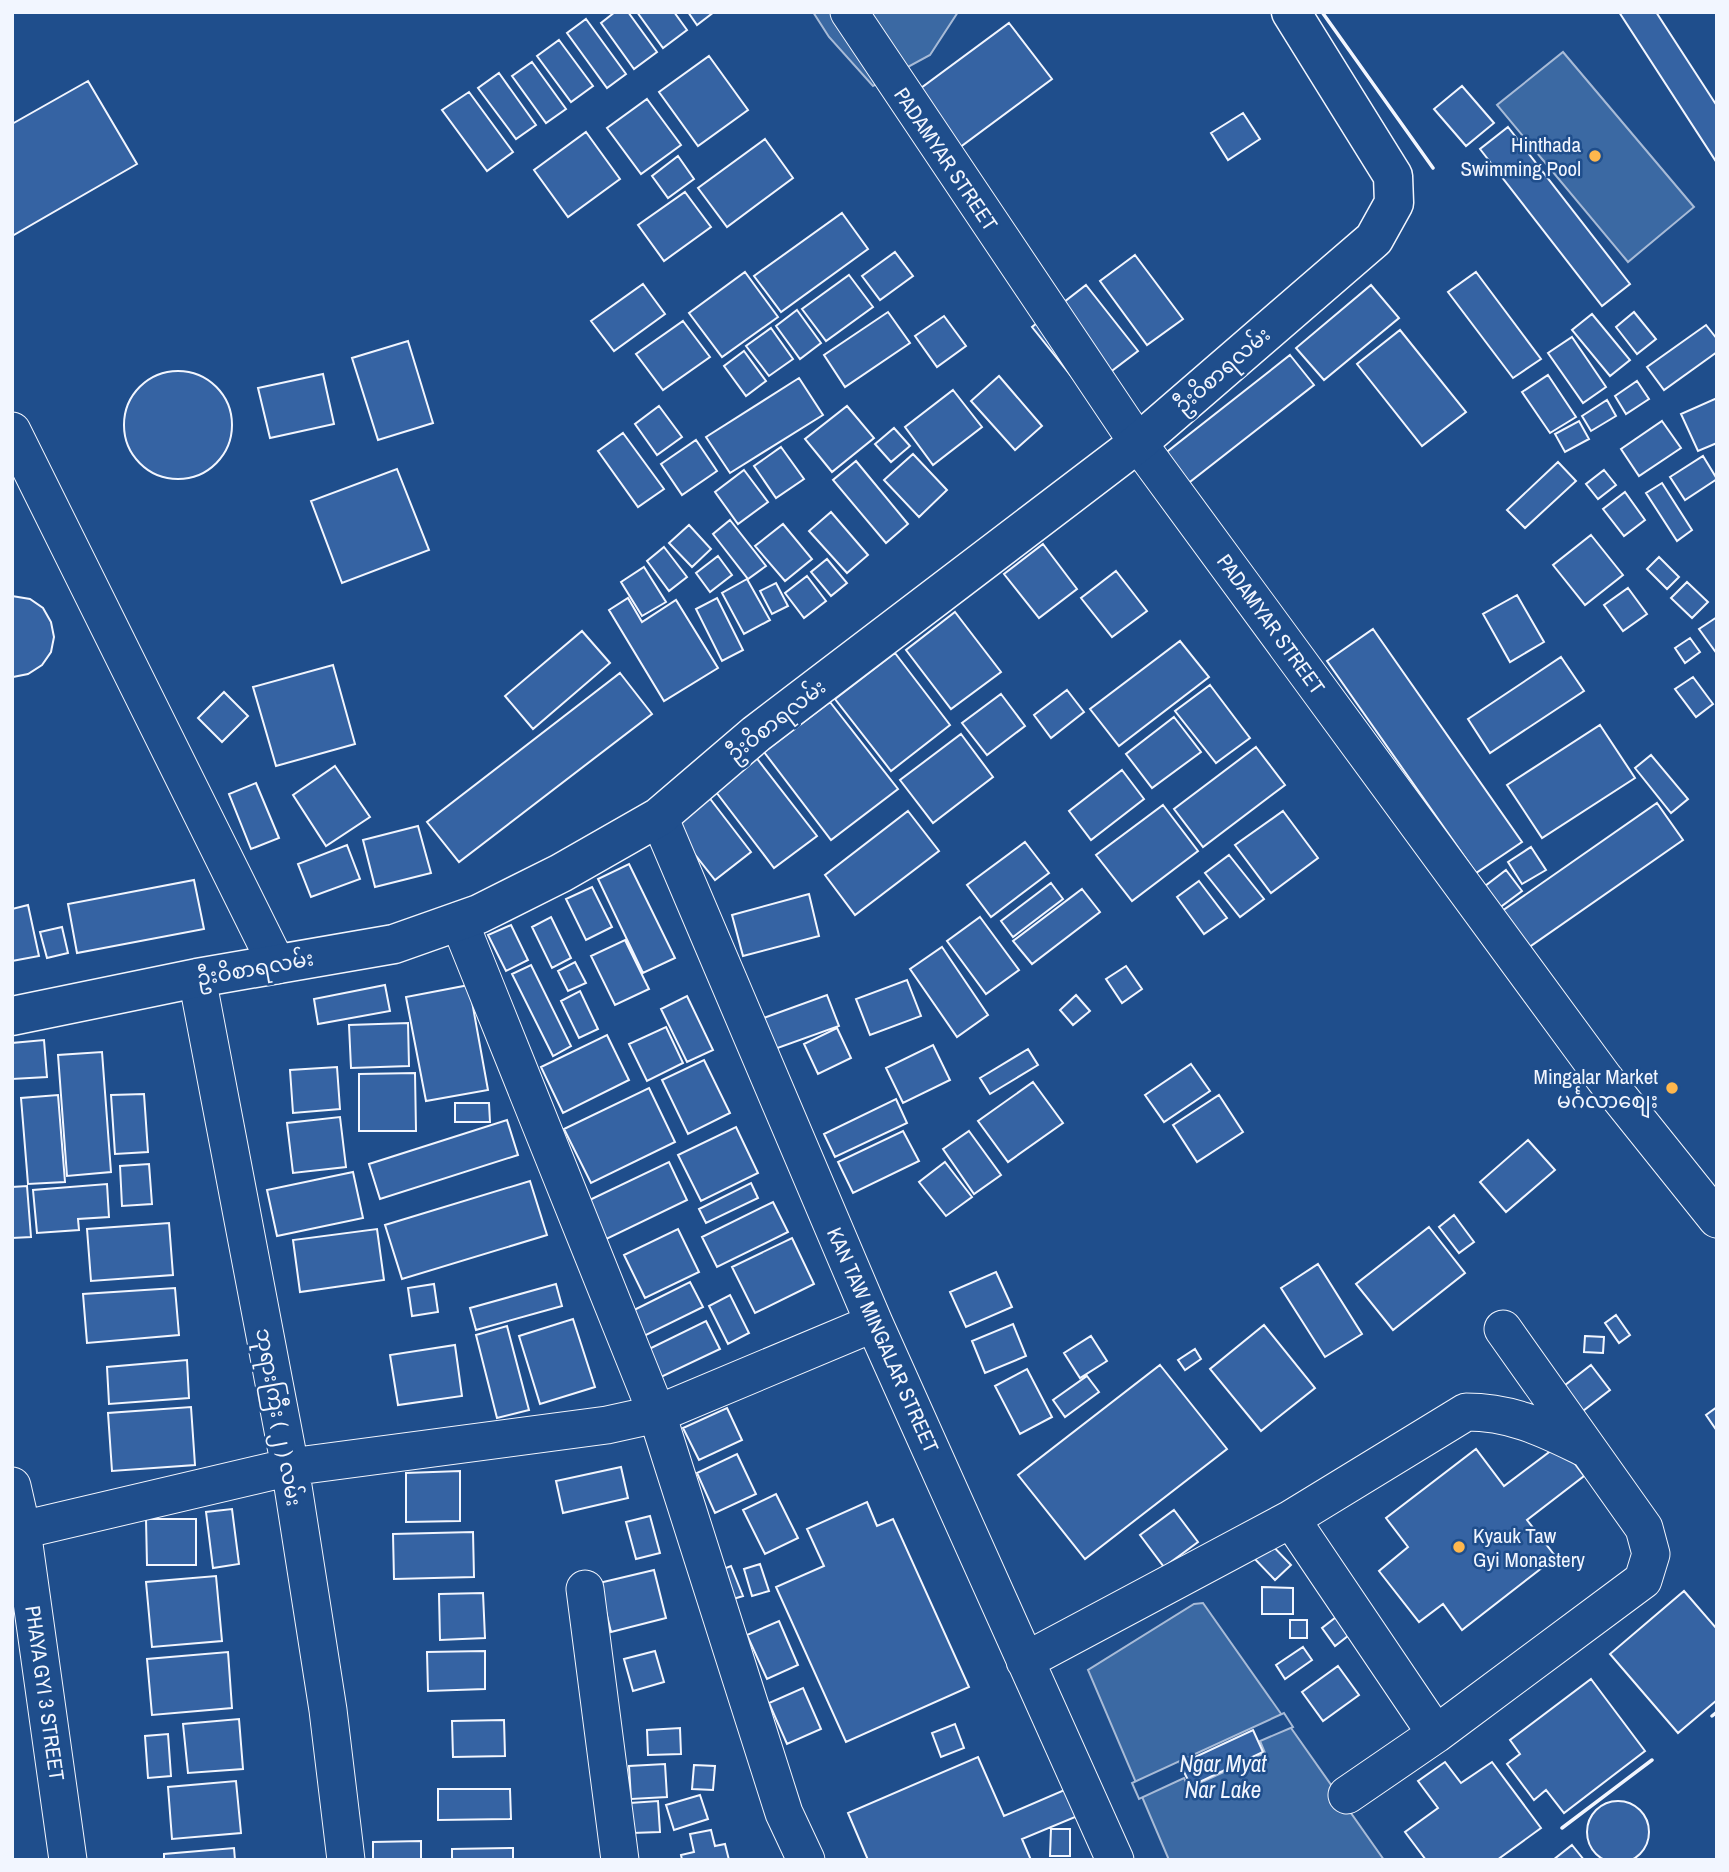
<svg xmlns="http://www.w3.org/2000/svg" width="1729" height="1872" viewBox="0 0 1729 1872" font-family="'Archivo Narrow','Noto Sans Myanmar',sans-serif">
  <rect width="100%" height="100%" fill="#1f4e8c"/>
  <path fill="#3b69a3" stroke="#a8bbd7" stroke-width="2" d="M813,12H958L930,55L873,86L829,37Z
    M1563,52L1694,207L1628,262L1497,105Z
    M1203,1603L1384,1860H1169L1088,1670L1194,1604Z"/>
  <path fill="#1f4e8c" stroke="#a8bbd7" stroke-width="2" d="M1284,1713L1293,1727L1260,1741L1265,1753L1189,1788L1184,1778L1139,1799L1132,1783Z"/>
  <path fill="#3563a3" stroke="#f2f6ff" stroke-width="2" d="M615,12H628L657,52L634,69L601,23Z
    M637,12H674L687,30L663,48Z
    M688,12H714L697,25Z
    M1619,12H1656L1717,106V163Z
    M586,19L626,74L607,88L567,33Z
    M1009,23L1052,79L940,162L898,105Z
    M559,40L593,86L571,102L537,56Z
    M709,56L748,110L698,146L659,92Z
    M532,62L566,109L546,123L512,76Z
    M499,73L536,125L516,139L478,88Z
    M88,81L137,164L12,236V124Z
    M1462,86L1494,123L1466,146L1434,109Z
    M469,92L513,152L487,171L442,110Z
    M647,99L681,145L641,174L607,128Z
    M1243,113L1260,139L1228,160L1211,133Z
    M1508,127L1630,284L1602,306L1480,149Z
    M586,132L620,179L568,217L534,170Z
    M765,139L793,178L727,227L698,188Z
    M678,156L694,179L668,198L652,176Z
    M685,192L711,227L664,261L638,225Z
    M842,213L868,249L781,312L754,276Z
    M895,252L913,276L880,300L862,276Z
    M1135,255L1183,319L1147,345L1100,281Z
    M745,272L778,317L722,357L689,313Z
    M1476,272L1541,359L1513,378L1448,292Z
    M849,275L873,307L826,341L802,309Z
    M643,284L665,314L614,351L591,321Z
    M1086,285L1138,351L1084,392L1032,327Z
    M1371,285L1399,318L1324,380L1296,348Z
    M797,310L821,343L800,359L776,326Z
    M888,312L910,343L845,387L824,355Z
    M1634,312L1656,339L1637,354L1616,327Z
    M1592,314L1630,360L1610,376L1572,330Z
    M944,316L966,346L937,367L915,336Z
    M683,321L710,357L663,390L636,354Z
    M1706,325L1717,339V352L1664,390L1647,367Z
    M771,328L793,359L769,376L746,346Z
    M1400,330L1466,412L1422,446L1357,364Z
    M1572,337L1606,387L1583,403L1548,353Z
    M408,341L433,423L378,440L352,358Z
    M744,351L766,381L746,396L724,366Z
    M1290,355L1314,385L1177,492L1154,462Z
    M124 425a54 54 0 1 1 108 0a54 54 0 1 1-108 0Z
    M323,374L334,424L270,438L258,388Z
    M1548,375L1576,417L1550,433L1522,392Z
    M999,376L1042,426L1015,450L971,401Z
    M799,378L823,415L730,473L706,437Z
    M1637,381L1649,399L1626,414L1615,396Z
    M953,390L982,427L933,465L905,427Z
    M1717,398V443L1698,451L1681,414Z
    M1607,400L1616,416L1591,431L1582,416Z
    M659,406L682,437L657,455L635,424Z
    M847,406L874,438L832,472L805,439Z
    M1579,421L1589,439L1565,452L1555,434Z
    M1662,421L1681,448L1639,476L1621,449Z
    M894,428L910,446L891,462L875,444Z
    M623,433L664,489L638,507L598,451Z
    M696,440L717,471L682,495L661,464Z
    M781,447L804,479L776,498L754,466Z
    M913,454L947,490L919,517L884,480Z
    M1703,456L1717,479L1685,500L1670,477Z
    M856,461L908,524L886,543L833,480Z
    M1558,462L1576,481L1525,528L1507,510Z
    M397,469L429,550L342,583L311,501Z
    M744,470L768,502L738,524L715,492Z
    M1604,470L1616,485L1598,499L1586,484Z
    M1662,483L1692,530L1677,541L1646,493Z
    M1625,492L1645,520L1624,536L1603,509Z
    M831,512L868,555L847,573L809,531Z
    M730,520L766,566L748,579L713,534Z
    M783,524L812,559L785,581L755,546Z
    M689,525L711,549L692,567L669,543Z
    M1591,535L1623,575L1585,605L1553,565Z
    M1043,544L1077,589L1039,618L1004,574Z
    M664,547L687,577L669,591L647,561Z
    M718,556L732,575L710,592L696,573Z
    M1659,557L1679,577L1667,589L1647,569Z
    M827,559L847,583L831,596L811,572Z
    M644,567L666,602L642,616L621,582Z
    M1116,571L1147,611L1112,637L1081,598Z
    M807,576L826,601L804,618L785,593Z
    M747,579L770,620L744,634L722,593Z
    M1687,582L1708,602L1692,618L1671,598Z
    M776,583L788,606L772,614L760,591Z
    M1628,588L1647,614L1623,631L1604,605Z
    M1517,595L1544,642L1510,662L1483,614Z
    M12,596L30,599L43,608L51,622L54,637L51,652L42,665L28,674L13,677Z
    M628,598L642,622L676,600L718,668L664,701L609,610Z
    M717,598L743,650L722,661L696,609Z
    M955,612L1001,672L951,709L906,650Z
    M1717,617V654L1699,629Z
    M1373,629L1522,842L1476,873L1327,661Z
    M582,631L610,663L533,729L505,696Z
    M1690,638L1700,652L1685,663L1675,648Z
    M1180,641L1209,677L1119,746L1090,709Z
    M895,653L950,725L891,771L835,699Z
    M1561,657L1584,691L1490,753L1468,719Z
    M333,665L355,744L276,766L253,687Z
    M620,673L652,714L459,862L427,822Z
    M1693,677L1713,704L1696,717L1675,689Z
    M1210,685L1250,738L1216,763L1175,711Z
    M1067,690L1084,712L1051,738L1034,715Z
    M224,692L248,716L222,742L198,718Z
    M1001,694L1025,726L987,755L962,723Z
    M830,702L898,789L831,840L764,752Z
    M1174,717L1201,752L1152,788L1126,754Z
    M1600,725L1635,778L1542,838L1507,785Z
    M961,734L993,777L933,823L900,780Z
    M1256,747L1285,785L1203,847L1174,809Z
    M1651,755L1688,799L1671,813L1635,768Z
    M755,756L817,836L774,868L713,788Z
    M335,766L370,817L326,846L293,795Z
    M1122,770L1144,799L1091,840L1069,811Z
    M256,783L279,838L251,849L229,794Z
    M708,796L751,852L715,880L671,824Z
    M1657,803L1683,840L1505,964L1479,927Z
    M1163,805L1198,851L1132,901L1096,855Z
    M908,811L939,851L855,915L825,875Z
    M1283,811L1318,858L1271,893L1235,845Z
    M418,826L431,873L375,887L363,840Z
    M1025,842L1049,873L991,917L967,885Z
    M347,845L360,879L311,897L298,864Z
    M1531,847L1546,870L1522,884L1508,862Z
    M1229,855L1264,899L1240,917L1205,873Z
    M629,864L675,958L643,973L598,879Z
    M1506,870L1522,891L1479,923L1463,903Z
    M194,880L204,929L77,953L68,904Z
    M1199,881L1227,918L1204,934L1177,897Z
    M1051,883L1063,899L1013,937L1001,921Z
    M592,887L612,927L586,940L566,899Z
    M1082,889L1100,912L1032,964L1013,941Z
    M809,894L819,936L743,956L732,915Z
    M28,905L39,956L12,961V909Z
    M551,917L571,958L552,968L532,927Z
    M980,917L1019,970L986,994L947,941Z
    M511,925L528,960L506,971L488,935Z
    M62,927L68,953L47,958L40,932Z
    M625,940L649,989L615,1005L591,956Z
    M942,947L988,1015L957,1037L910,969Z
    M575,962L586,983L568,991L558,971Z
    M531,965L571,1046L553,1056L512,974Z
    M1126,966L1142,989L1122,1003L1106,979Z
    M907,980L921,1016L870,1035L856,999Z
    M385,985L390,1011L318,1024L314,999Z
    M469,985L488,1090L426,1101L406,997Z
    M580,991L598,1029L579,1038L561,1001Z
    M827,995L839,1026L772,1050L761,1019Z
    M1076,995L1090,1011L1073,1025L1060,1010Z
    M687,996L713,1050L687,1062L661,1009Z
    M408,1023L409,1066L351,1068L349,1025Z
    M666,1027L683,1063L647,1081L629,1044Z
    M837,1028L851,1058L818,1074L804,1044Z
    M607,1035L629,1080L563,1113L541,1067Z
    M44,1040L47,1077L12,1079V1043Z
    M933,1045L950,1080L903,1103L886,1068Z
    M1028,1049L1038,1065L990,1094L980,1078Z
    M102,1052L111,1172L67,1176L58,1055Z
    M704,1060L730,1113L688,1134L662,1080Z
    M1191,1064L1210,1091L1164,1122L1145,1095Z
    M337,1067L340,1109L293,1113L290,1070Z
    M415,1073L416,1131H359V1074Z
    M1033,1082L1063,1123L1008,1162L978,1121Z
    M649,1088L675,1142L591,1183L564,1129Z
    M144,1094L148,1152L115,1154L111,1095Z
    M58,1095L65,1182L28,1184L21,1098Z
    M1219,1095L1243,1132L1197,1162L1173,1125Z
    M896,1099L907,1123L835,1157L824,1134Z
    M455,1103H489L490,1122H455Z
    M340,1117L346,1167L293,1173L287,1123Z
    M507,1120L518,1155L380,1199L369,1164Z
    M736,1127L758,1173L701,1201L678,1155Z
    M903,1131L919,1161L853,1193L838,1162Z
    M969,1131L1001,1175L974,1194L943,1149Z
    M1528,1140L1555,1170L1506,1212L1480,1182Z
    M669,1162L687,1200L596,1244L577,1206Z
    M945,1162L972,1197L946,1216L919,1182Z
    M149,1164L152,1204L122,1206L120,1166Z
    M353,1172L363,1218L277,1236L267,1190Z
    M530,1181L547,1235L402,1279L385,1225Z
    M751,1183L758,1198L706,1223L699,1209Z
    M107,1184L109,1217L78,1219L79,1230L37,1233L33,1190Z
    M27,1186L31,1237L12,1238V1187Z
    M773,1202L788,1232L717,1267L702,1237Z
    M1454,1215L1474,1242L1459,1253L1439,1227Z
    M169,1223L173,1275L91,1281L87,1229Z
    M1429,1227L1465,1273L1393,1330L1356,1284Z
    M377,1229L384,1280L300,1292L293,1240Z
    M678,1229L699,1272L645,1298L624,1255Z
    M792,1238L814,1284L755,1313L732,1267Z
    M1318,1264L1362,1334L1325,1357L1281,1288Z
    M996,1272L1012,1307L966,1327L950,1292Z
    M690,1282L703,1307L642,1337L630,1312Z
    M434,1284L438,1312L412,1316L408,1288Z
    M556,1284L562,1306L476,1330L470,1308Z
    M175,1288L179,1335L87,1343L83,1294Z
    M730,1295L749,1333L728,1344L709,1306Z
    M1616,1315L1630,1335L1619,1343L1605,1323Z
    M573,1319L595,1387L540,1404L519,1336Z
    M706,1321L720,1349L661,1377L647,1350Z
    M1013,1324L1026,1356L985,1373L972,1341Z
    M1264,1325L1315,1388L1261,1431L1210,1369Z
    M507,1326L529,1410L497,1418L476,1335Z
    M1091,1336L1107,1361L1080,1378L1064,1353Z
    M1585,1336L1604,1337L1603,1353L1584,1352Z
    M455,1345L462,1396L398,1405L390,1355Z
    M1195,1349L1201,1359L1185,1370L1178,1360Z
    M187,1360L189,1398L109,1404L107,1367Z
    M1160,1365L1227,1449L1085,1559L1018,1475Z
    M1591,1365L1610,1390L1579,1414L1560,1389Z
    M1027,1369L1052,1417L1020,1434L995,1386Z
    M1087,1376L1099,1392L1065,1417L1053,1400Z
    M191,1407L195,1465L112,1471L108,1413Z
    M1717,1407V1431L1706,1415Z
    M727,1408L742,1440L699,1460L683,1428Z
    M1560,1444L1584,1476L1527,1520L1556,1557L1462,1630L1443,1604L1419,1622L1379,1571L1408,1547L1386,1518L1476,1449L1504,1486Z
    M737,1454L756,1494L715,1513L697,1473Z
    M621,1467L628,1498L563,1513L556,1481Z
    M460,1471V1521L406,1522V1473Z
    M776,1494L798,1538L765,1554L743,1510Z
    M867,1502L877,1526L893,1519L969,1687L846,1742L776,1587L824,1566L807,1529Z
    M232,1509L239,1564L213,1568L206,1512Z
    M1174,1510L1198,1542L1164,1567L1140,1535Z
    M650,1516L660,1553L636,1559L626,1522Z
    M146,1519H196V1565H147Z
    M473,1532L474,1577L394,1579L393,1534Z
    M1268,1541L1291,1565L1275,1580L1252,1556Z
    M760,1564L769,1591L752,1596L744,1569Z
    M731,1566L743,1596L730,1600L718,1571Z
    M654,1570L666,1618L611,1632L599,1583Z
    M216,1576L222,1641L152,1647L146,1582Z
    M1262,1587L1293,1588V1614H1262Z
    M1684,1591L1717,1629V1700L1678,1733L1610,1654Z
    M483,1593L485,1638L440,1640L439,1594Z
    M1340,1614L1353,1632L1335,1646L1322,1628Z
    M1290,1620H1307V1638H1290Z
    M779,1621L798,1665L767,1679L747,1635Z
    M1303,1647L1312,1660L1285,1679L1276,1665Z
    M485,1651V1689L428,1691L427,1652Z
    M655,1651L664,1682L633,1691L624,1659Z
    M228,1652L232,1708L152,1715L147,1659Z
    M1338,1666L1359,1695L1323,1721L1302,1692Z
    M1591,1679L1645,1751L1564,1813L1546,1790L1534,1800L1507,1764L1520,1754L1510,1740Z
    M803,1688L821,1729L787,1744L769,1703Z
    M239,1719L243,1769L188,1773L183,1724Z
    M504,1720L505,1756L453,1757L452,1721Z
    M955,1724L964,1748L941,1757L932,1733Z
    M680,1728L681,1754L648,1755L647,1730Z
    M1253,1730L1263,1752L1191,1786L1180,1764Z
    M168,1734L171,1776L148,1778L145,1736Z
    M978,1757L1004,1816L1069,1788L1080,1815L1022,1839L1031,1860H868L848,1813Z
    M1445,1762L1461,1783L1492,1762L1541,1828L1497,1860H1426L1405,1832L1438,1808L1418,1781Z
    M665,1764L667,1797L631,1799L629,1766Z
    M694,1765L715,1766L713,1790L692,1789Z
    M236,1781L241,1833L172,1839L168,1787Z
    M438,1789H510L511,1819L438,1820Z
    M700,1795L708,1819L674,1830L666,1805Z
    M658,1801L660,1832L632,1833L630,1803Z
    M1587 1832a31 31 0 1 1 62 0a31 31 0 1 1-62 0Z
    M1051,1829H1070V1856H1050Z
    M711,1830L715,1846L725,1844L729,1860H682L681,1855L694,1852L690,1834Z
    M421,1841V1860H373V1842Z
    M1572,1845L1584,1860H1553Z
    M234,1848L235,1860H164V1854Z
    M513,1848V1860H452V1849Z"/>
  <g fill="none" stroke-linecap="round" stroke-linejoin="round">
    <g stroke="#f2f6ff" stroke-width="39">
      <path id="minor" d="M849,12L1138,443L1604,1078L1717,1219
        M12,431L277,965
        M659,817L874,1323L1115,1860
        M459,921L657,1414L784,1813L806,1860
        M197,978L290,1467L328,1710L346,1860
        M12,1486L22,1530L68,1860
        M22,1530L290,1467L607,1425L657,1414L874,1323
        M585,1589L620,1860
        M1025,1661L1291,1519
        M1436,1734L1291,1519L1466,1412C1514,1412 1545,1429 1587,1449
        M1347,1795L1436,1734L1643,1580L1651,1554L1644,1528L1503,1329"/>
    </g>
    <g stroke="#f2f6ff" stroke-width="41">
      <path id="tertiary" d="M12,1016L197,978L394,944L479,914L561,873L659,817L756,734L1138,443L1374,239L1394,203L1393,176L1291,12"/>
    </g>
    <use href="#minor" stroke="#1f4e8c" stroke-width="37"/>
    <use href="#tertiary" stroke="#1f4e8c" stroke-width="38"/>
    <path stroke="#f2f6ff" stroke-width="3.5" d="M1322,12L1433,168
      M1712,1716L1717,1712
      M1562,1828L1652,1760"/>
  </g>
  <g fill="#ffb74d" stroke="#1f4e8c" stroke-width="2.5">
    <circle cx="1595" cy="156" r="7"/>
    <circle cx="1672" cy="1088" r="7"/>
    <circle cx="1459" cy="1547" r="7"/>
  </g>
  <g text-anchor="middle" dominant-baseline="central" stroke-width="5" stroke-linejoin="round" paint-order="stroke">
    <g font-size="21" fill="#f2f6ff" stroke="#1f4e8c" text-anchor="end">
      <text x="1581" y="144">Hinthada<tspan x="1581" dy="24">Swimming Pool</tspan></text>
      <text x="1658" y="1076">Mingalar Market<tspan x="1658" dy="24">မင်္ဂလာစျေး</tspan></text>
      <text x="1473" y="1535" text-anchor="start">Kyauk Taw<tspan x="1473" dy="24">Gyi Monastery</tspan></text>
    </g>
    <g font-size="21" fill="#f2f6ff" stroke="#1f4e8c">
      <text transform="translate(946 159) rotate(56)">PADAMYAR STREET</text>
      <text transform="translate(1222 370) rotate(-41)">ဦးဝိစာရလမ်း</text>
      <text transform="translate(1271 624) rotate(54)">PADAMYAR STREET</text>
      <text transform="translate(776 720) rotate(-38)">ဦးဝိစာရလမ်း</text>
      <text transform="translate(255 968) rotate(-10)">ဦးဝိစာရလမ်း</text>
      <text transform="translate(883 1340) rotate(66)">KAN TAW MINGALAR STREET</text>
      <text transform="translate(279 1417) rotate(80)">ဘုရားကြီး ( ၂ ) လမ်း</text>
      <text transform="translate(45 1693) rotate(82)">PHAYA GYI 3 STREET</text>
    </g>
    <g font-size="23" font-style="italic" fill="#f2f6ff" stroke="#1f4e8c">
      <text x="1223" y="1763">Ngar Myat<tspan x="1223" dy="26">Nar Lake</tspan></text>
    </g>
  </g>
  <rect width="1729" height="1872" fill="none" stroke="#f2f6ff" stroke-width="28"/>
</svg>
